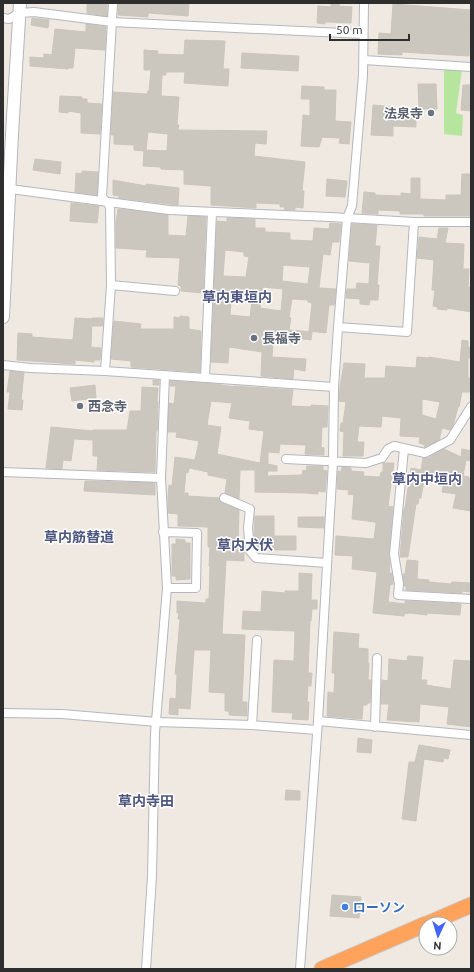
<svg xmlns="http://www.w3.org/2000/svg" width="474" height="972" viewBox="0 0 474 972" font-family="Ubuntu,'Noto Sans JP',sans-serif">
  <rect width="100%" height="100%" fill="#efe9e1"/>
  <path fill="#b6e59e" d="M444,68L462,69L456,113L463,115L462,136L444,134Z"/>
  <path fill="#cbc7bf" stroke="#cbc5ba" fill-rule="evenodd" d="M87,3H107V16L87,13Z
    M118,3H189L188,16L148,13V17L118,15Z
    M331,3H339V6L352,7L351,23L328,22H325V24L317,23L318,6L331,7Z
    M393,4L471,10L469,56L402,52V55L378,54L379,33L391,34Z
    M32,18L49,20L48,28L31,25Z
    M86,24L106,27L105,50L75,48L73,68H68V69L30,66V57L44,58V54L52,55V54L55,29L86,32Z
    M185,40L225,41L223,69H229L228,86L184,83L185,72H166V75H162L161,96L179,97L177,125H179L178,130L267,131L266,144L255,143L254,156L305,162L302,191H304L303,208L295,207V210H284L285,207H280V204L256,203V208L211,205V186L184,184V170L161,169V167L143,166L144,151L134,150V145L114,144V135H111L113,92L147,94L148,91H149L151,70H144V50L158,51L157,54L184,55ZM148,132L168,134L167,151L146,150Z
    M242,53L299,56L298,71L241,68Z
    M418,84H436L437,109H419Z
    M463,85H471V111L461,110Z
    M302,86L324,87V90H336L335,121L351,122L349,144L339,143L340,138L322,137L319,147L301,146L303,115L310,116V99H301Z
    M60,96L82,97V99H87V103L102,104L100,134L81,133V113L68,111V113L59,112Z
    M373,105L395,107L394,116L416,117V127L393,126V136L371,135Z
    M35,159L61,162L60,174L33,170Z
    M82,171L98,172L97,195L75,192L76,173L82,174Z
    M462,174H471V216H424V214H400V211L378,210V214L362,213L364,192L375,193V195L401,196V193L411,194V178H420V199L446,200V195H461Z
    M327,179L347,181L345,197L326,196Z
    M113,180L146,186V184L179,188L178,205L119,198V196L113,195Z
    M71,203L99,206L97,223L70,221Z
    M118,209L168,215V235L186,236L188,216L206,217L203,293L181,291V286L178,285L180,258L146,257L147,250L116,248V222Z
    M227,218L255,219V228H265V232L290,233V240L313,241L314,228L329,229L330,223L341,224L339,242H332L330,255L323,254L319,288L336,289L334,305H329L326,333L309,331L312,303L308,302V300L292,299L289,317L291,318L289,330L312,332L311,340L296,338L295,343L273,342L272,357L306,359L305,371L294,369L293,379L261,376L262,352L229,347L228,363L211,362L217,221L227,222ZM225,250L244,252V256L249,257L246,277L223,276ZM283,265L310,267L308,284L282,281ZM263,287L283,289L281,311L260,308ZM232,292L253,293L250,317L230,315Z
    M352,224L377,225L375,246H380L377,285H379L378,300H370L369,305L360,304V299L346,298L347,289H356L357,283L369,284L370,263L349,261Z
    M439,228H448L445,243L464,244L463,269H469L468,287H471V312L447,308V310L437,309L438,307L433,306L435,290H432L434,260L417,258L419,237L437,239Z
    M180,316L189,317V329L201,331L200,372L131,367V361L111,359L114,321L141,324L140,329H174V317L180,318Z
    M75,318L92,319L91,347L101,348L100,360H94V362L75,360V364L17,360L18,333L32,334V337L73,340Z
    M92,318H103V326H92Z
    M462,340L468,341V347H471V358H468V378H471V392H462L459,407H458L453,426L450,430L442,428L439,440L424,447L425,445L419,443L420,437L400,436L401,418L382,416L381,427L359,426L357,442H364L363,456H343L344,432L340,431L341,423H343L346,402L339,401L340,387L344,363L365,364L364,378H385L386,366L416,368L417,357L429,358V357L460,362ZM422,399L440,402L436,419L422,415Z
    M10,371L24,373L21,400H23L22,410L8,409L10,392H7Z
    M153,380H159V385H153Z
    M170,381L216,384L234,387V386L293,390L291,406L311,407V405L328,406L327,427H322L321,447L324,448V455L305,454L306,445L280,444L279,453L268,452V464L277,466V471H268L267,476L302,475L303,470L306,471L307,466H323V470L327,471L325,492L318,491V494L306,493L255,492V470H240L239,499L225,493L227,479L208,475V472L189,468L188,473L186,472L184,493H188V496L219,498L222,503L239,510L238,548H244V561L226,560L222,634L245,635L242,702H247V716L229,715V711H225V693L209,692L211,650H194L190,709L178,708V715L169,714L170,698L176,699L177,674H175L176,665L180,619H178L179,613H177V601L206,603V599H209L210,566H209L210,547H208V527L178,526V514L168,513V496L169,485L172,486L175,457L195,460L199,441L176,437L177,432H168L169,403L174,404L176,386H170ZM211,401L232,403L229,418L250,421L249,429L264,431L260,463L217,454L221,427L207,425Z
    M95,385L96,398L72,401L70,388Z
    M142,387L158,388L157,402H158L157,431H156L155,472L97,470L98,456H93V440L74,439L71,461L63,460L62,469L46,468L51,427L93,431V430H127L130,411H141Z
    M444,449L461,457L462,449L471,451V461L466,460L463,476L469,477V479H471V511L453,508L456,494L442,492L445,477L425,474L421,498H419L418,504H416L408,557H400L404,508H405L411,468L421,470L423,458H428Z
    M383,463H394L388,506L393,507L389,554L390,564L389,573H392L393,584L390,585L388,602L405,604V601L461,604L460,615L427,613V615L410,613L404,614V616L373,613L377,572L352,569L353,556L335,555L336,536L374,539L376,524L375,522L352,519L354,495L348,494L349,490L337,489L338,471L341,472L342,467L351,468V471L364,472L363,476L380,477L381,472H383Z
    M85,481L155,483V495L84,491Z
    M255,516H274V536H296V550H256L254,536Z
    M298,517H324V528L298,527Z
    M176,539L185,540V543H190V579L176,580V576H172V544H176Z
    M407,560L418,561L417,579L429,580V582L451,584L452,582L471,583V592L462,591V593L406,590V586H404L403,574H405Z
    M299,573L312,574L311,600H317V609H312L311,621H310L308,673H312L311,686H308L307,702H309L308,720L292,719L293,713L272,712L274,660L294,661L295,631L242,629L243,611L261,612L262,591L285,593V591H299Z
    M334,632L359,634L358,648L368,649V663H369L368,680H371L370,703H367V705H363L362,719L327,716L328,692L334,693L335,673H332Z
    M408,656L423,657L421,680H427L426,685L451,689L454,660L471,661V727L447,724L449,707L420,704L419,722L387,720L389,704H381L382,680L388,681L389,659L407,661Z
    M358,738L372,740L371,753L357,752Z
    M419,745L450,750L448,759L444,758L443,762L424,759L416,821L402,819L409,762H415Z
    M286,790L300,791V800H285Z
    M332,895L361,897L359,918L330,916Z"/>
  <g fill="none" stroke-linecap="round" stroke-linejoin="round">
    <g stroke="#b4b7c1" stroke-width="10">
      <path id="street" d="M3,18L9,19L20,13L34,12L112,22L363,34
        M364,60L471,67
        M3,188L169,210L330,217L414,222H471
        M111,285L175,291
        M338,327L407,332L414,222
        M3,365L30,368L105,371L334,387
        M105,371L111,285L110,206L102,197L113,3
        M205,378L212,212
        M404,449L394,554L399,584L398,595L471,599
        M286,459L366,463L382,458L388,449L394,446L425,453L450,440L471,407
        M3,472L161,478
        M224,498L250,509L248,528L250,551L256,558L327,563
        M163,532L197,533L196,588H167
        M3,713L62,714L157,722L252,725L317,730
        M318,721L471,735
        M252,725L257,640
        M375,727L377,658
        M146,969L152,876L155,733L167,588L161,478L165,375
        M300,969L318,721L333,462L334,387L338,327L347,218L352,206L363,75L364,3"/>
    </g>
    <g stroke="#b4b7c1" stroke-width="14">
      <path id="secondary" d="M3,317L12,134L20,3"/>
    </g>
    <g stroke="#c9c9c9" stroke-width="17">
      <path id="highway" d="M427,924L471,905
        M322,969L426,924"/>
    </g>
    <use href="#street" stroke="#fff" stroke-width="8"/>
    <use href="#secondary" stroke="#fff" stroke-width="12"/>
    <use href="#highway" stroke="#ffa35c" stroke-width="15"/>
  </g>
  <g fill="#6b7280" stroke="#fff" stroke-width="1.5">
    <circle cx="431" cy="113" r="4"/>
    <circle cx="254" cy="338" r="4"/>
    <circle cx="80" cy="406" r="4"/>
  </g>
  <circle fill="#3f7fe0" stroke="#fff" stroke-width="1.5" cx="345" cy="907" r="4"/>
  <g text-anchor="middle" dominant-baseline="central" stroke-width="3" stroke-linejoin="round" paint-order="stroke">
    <g font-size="13" font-weight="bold" fill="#5b616d" stroke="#fff" text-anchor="start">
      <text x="423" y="113" text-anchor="end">法泉寺</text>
      <text x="262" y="338">長福寺</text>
      <text x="88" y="406">西念寺</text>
    </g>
    <g font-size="13" font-weight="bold" fill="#366cbe" stroke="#fff" text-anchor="start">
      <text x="353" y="907">ローソン</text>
    </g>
    <g font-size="14" font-weight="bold" fill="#4d5680" stroke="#fff">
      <text x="237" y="297">草内東垣内</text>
      <text x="427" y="479">草内中垣内</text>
      <text x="79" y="537">草内筋替道</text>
      <text x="245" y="545">草内犬伏</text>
      <text x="146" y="801">草内寺田</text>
    </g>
  </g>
  <rect width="474" height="972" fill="none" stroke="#2e2e2e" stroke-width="8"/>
  <g transform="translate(438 936) rotate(184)"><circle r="19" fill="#ffffff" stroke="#ababab"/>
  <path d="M0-3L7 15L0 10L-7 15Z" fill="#4264fb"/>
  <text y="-6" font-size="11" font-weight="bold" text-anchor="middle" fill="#2e2e2e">N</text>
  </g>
  <path d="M330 34v6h79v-6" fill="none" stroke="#2e2e2e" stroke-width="2"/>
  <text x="336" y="34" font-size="12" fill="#2e2e2e" stroke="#ffffff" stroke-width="3" paint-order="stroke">50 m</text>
</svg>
